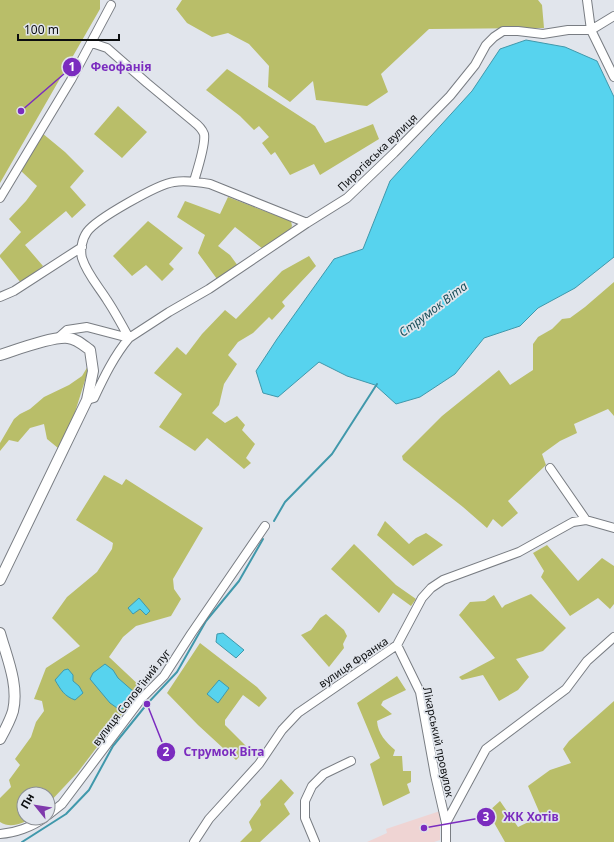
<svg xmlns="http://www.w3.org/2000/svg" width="614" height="842" viewBox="0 0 614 842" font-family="'Noto Sans',sans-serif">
  <rect width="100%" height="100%" fill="#e1e5ec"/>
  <path fill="#efd4d3" d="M440,811V840L434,842H367L387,833L386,829Z"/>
  <path fill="#b9be69" d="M0,0H100V9L0,183Z
    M182,0H538L542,5L544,28L429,29L381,74L388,92L367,106L316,100L313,81L290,102L268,87L269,66L249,44L228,33L212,37L187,23L176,9Z
    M227,69L315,126L325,143L373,124L379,139L320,175L314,164L290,175L275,152L271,155L262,143L269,137L259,126L254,130L240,116L206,90Z
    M118,106L147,132L122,158L94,134Z
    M42,133L65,152L84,171L70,187L86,205L72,218L66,211L25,245L43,266L21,283L0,257V255L21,232L9,219L26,201L37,186L20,170Z
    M228,197L291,221L292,226L288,234L263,249L235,227L218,246L230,255L238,266L217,279L198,253L205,235L177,217L185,201L220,214Z
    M148,221L183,248L169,264L174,269L162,281L146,265L132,276L113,256Z
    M309,256L316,266L282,302L285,306L272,320L269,317L253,333L238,342L228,355L237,364L224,384L219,405L212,413L225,423L237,416L245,425L242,430L255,444L246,458L251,463L244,469L207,438L195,451L159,427L182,394L154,373L177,347L186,355L202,334L225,310L236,319L282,271Z
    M614,282V416L608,409L574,424L577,433L560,441L542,454L546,465L508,501L518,513L502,527L493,519L487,528L463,507L403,460L402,456L442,416L499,370L510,385L533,370V344L538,337L552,329L562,319L570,318L585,307Z
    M88,366L87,374L71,425L58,448L47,439L44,424L30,428L18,442L9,440L0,451V443L14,419L20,414L30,409L44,397L69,385L82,376Z
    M104,475L122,485L126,479L203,528L173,579L174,589L181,599L171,616L136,626L123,637L109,657L142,688L78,772L48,804V794H24V818H33C23,823 11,829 0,822V798L11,787L9,780L20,765L15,759L31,737L36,722L44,711L42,701L34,699L46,668L80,646L52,618L67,597L97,572L112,549L113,543L76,520Z
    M385,521L409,544L416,538L426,533L443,545L413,566L377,535Z
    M354,544L396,585L416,599L411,606L393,593L379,613L331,569Z
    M547,545L578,581L602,558L614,566V604L610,609L598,598L570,616L541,577L544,571L533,553Z
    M531,594L566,628L543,651L516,659L529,677L518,690L499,701L483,675L462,680L459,677L495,658L459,615L470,602L485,601L494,595L502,608L505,605Z
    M326,614L344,630L347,636L343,644L344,648L329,667L301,635L311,630L320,618Z
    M200,643L257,687L267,698L259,707L243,695L225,720V725L248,748L236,760L198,725L167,693Z
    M397,676L406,690L383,701L381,705L392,714L377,721C378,734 386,742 395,750L393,756H402L403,771H411V782L407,784L410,793L383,806L370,764L380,758L357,703Z
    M614,701V842H505L488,812L500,801L518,827L541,816L528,786L550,770L571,763L563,749L569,741Z
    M281,779L294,793L284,804L290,814L260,842H240L252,830L249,822L261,805L260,801Z"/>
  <path fill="#57d3ee" stroke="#4098ab" d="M526,40L565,47L597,61L614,97V257L575,288L538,308L520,326L484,338L455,374L420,397L396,404L375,385L347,376L319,362L278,397L263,393L256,371L277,339L334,259L363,249L390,181L472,91L500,49Z
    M139,598L150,611L146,615L140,609L133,614L128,608Z
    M223,633L244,650L236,658L216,642L217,634Z
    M105,664L113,670L118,678L134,692C134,700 127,706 120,710L110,703L90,679L93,673Z
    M68,669L73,675V681L79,686L83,693L75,700C64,696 61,690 55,680L64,670Z
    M219,680L229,688L218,703L207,694Z"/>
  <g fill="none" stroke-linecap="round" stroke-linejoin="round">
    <path stroke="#4098ab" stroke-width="2" d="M274,521L285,502L332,454L377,384
      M22,842L66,814L89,790L113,746L147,704L177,672L206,621L239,581L263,539"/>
    <g stroke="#797d83" stroke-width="10">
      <path id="minor" d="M587,0L591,30L614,77
        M92,43L107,48L147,83L194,122C198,125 202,129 204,134C206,144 197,171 194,181
        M0,198L71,80L111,5
        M0,297L14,291L82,247
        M58,338L67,330L87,327L129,338L169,312L209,289L307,223L347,198L394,153L450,96L475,65L486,45L494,37L503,31H518L543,34L568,30H591L614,16
        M87,400L94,398C104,377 114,356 129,338C122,325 115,312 107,300C99,287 87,274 82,258C80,250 82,239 87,232C96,219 158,184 174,182C186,180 198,182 210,184L307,223
        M550,468L586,520
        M397,645L420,692L435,775L446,823
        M48,815L62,804L141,699L164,676L191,634L265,526
        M0,834C15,833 32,827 44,818
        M194,842L209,819L259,764L282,730L298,713L397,645L422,598L431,588L443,580L519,552L573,522L586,520L614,528
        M315,842L305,818V801L312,786L324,774L351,761
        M446,842V823L486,749L566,689L587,661L614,637"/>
    </g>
    <g stroke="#797d83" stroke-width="12">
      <path id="tertiary" d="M0,355C16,350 53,336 68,338C77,339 83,345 90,350L93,371L87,400L0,580
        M0,633C7,658 19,685 13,711C10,721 5,730 0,739"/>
    </g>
    <use href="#minor" stroke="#fff" stroke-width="8"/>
    <use href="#tertiary" stroke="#fff" stroke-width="10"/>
  </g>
  <g text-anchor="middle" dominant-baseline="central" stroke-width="3.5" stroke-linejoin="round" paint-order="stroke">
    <g font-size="11" fill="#0b0d0f" stroke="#e1e5ec">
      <text transform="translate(377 152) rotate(-44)">Пирогівська вулиця</text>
      <text transform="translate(353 662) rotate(-34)">вулиця Франка</text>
      <text transform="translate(131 697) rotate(-52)">вулиця Солов'їний луг</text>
      <text transform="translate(439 742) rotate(78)">Лікарський провулок</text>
    </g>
    <g font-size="12" font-style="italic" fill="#164c57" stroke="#e1e5ec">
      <text transform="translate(433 309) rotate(-37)">Струмок Віта</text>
    </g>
  </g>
  <path fill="none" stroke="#7b2cbf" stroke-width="1.5" d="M21 111L72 67M147 704L166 752M424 828L486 817"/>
  <g fill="#7b2cbf" stroke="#e1e5ec" stroke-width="1.5">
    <circle cx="21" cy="111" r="4"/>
    <circle cx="147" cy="704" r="4"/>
    <circle cx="424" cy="828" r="4"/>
    <circle cx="72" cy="67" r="10"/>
    <circle cx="166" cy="752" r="10"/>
    <circle cx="486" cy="817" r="10"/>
  </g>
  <g font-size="12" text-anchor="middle" font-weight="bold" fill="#fff">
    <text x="72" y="71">1</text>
    <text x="166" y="756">2</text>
    <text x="486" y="821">3</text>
  </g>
  <g font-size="12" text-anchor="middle" font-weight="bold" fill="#7b2cbf" stroke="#e1e5ec" stroke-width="3.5" stroke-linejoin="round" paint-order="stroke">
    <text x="121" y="71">Феофанія</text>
    <text x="224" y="756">Струмок Віта</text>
    <text x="531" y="821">ЖК Хотів</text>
  </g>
  <g transform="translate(36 806) rotate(300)"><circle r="19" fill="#e1e5ec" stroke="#8b8f94"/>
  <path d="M0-3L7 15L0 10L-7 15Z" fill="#7f39ac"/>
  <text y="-6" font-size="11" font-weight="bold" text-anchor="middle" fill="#0b0d0f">Пн</text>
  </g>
  <path d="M18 34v6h101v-6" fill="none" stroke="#0b0d0f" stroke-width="2"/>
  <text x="24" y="34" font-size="12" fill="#0b0d0f" stroke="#e1e5ec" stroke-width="3" paint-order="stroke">100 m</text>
</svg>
